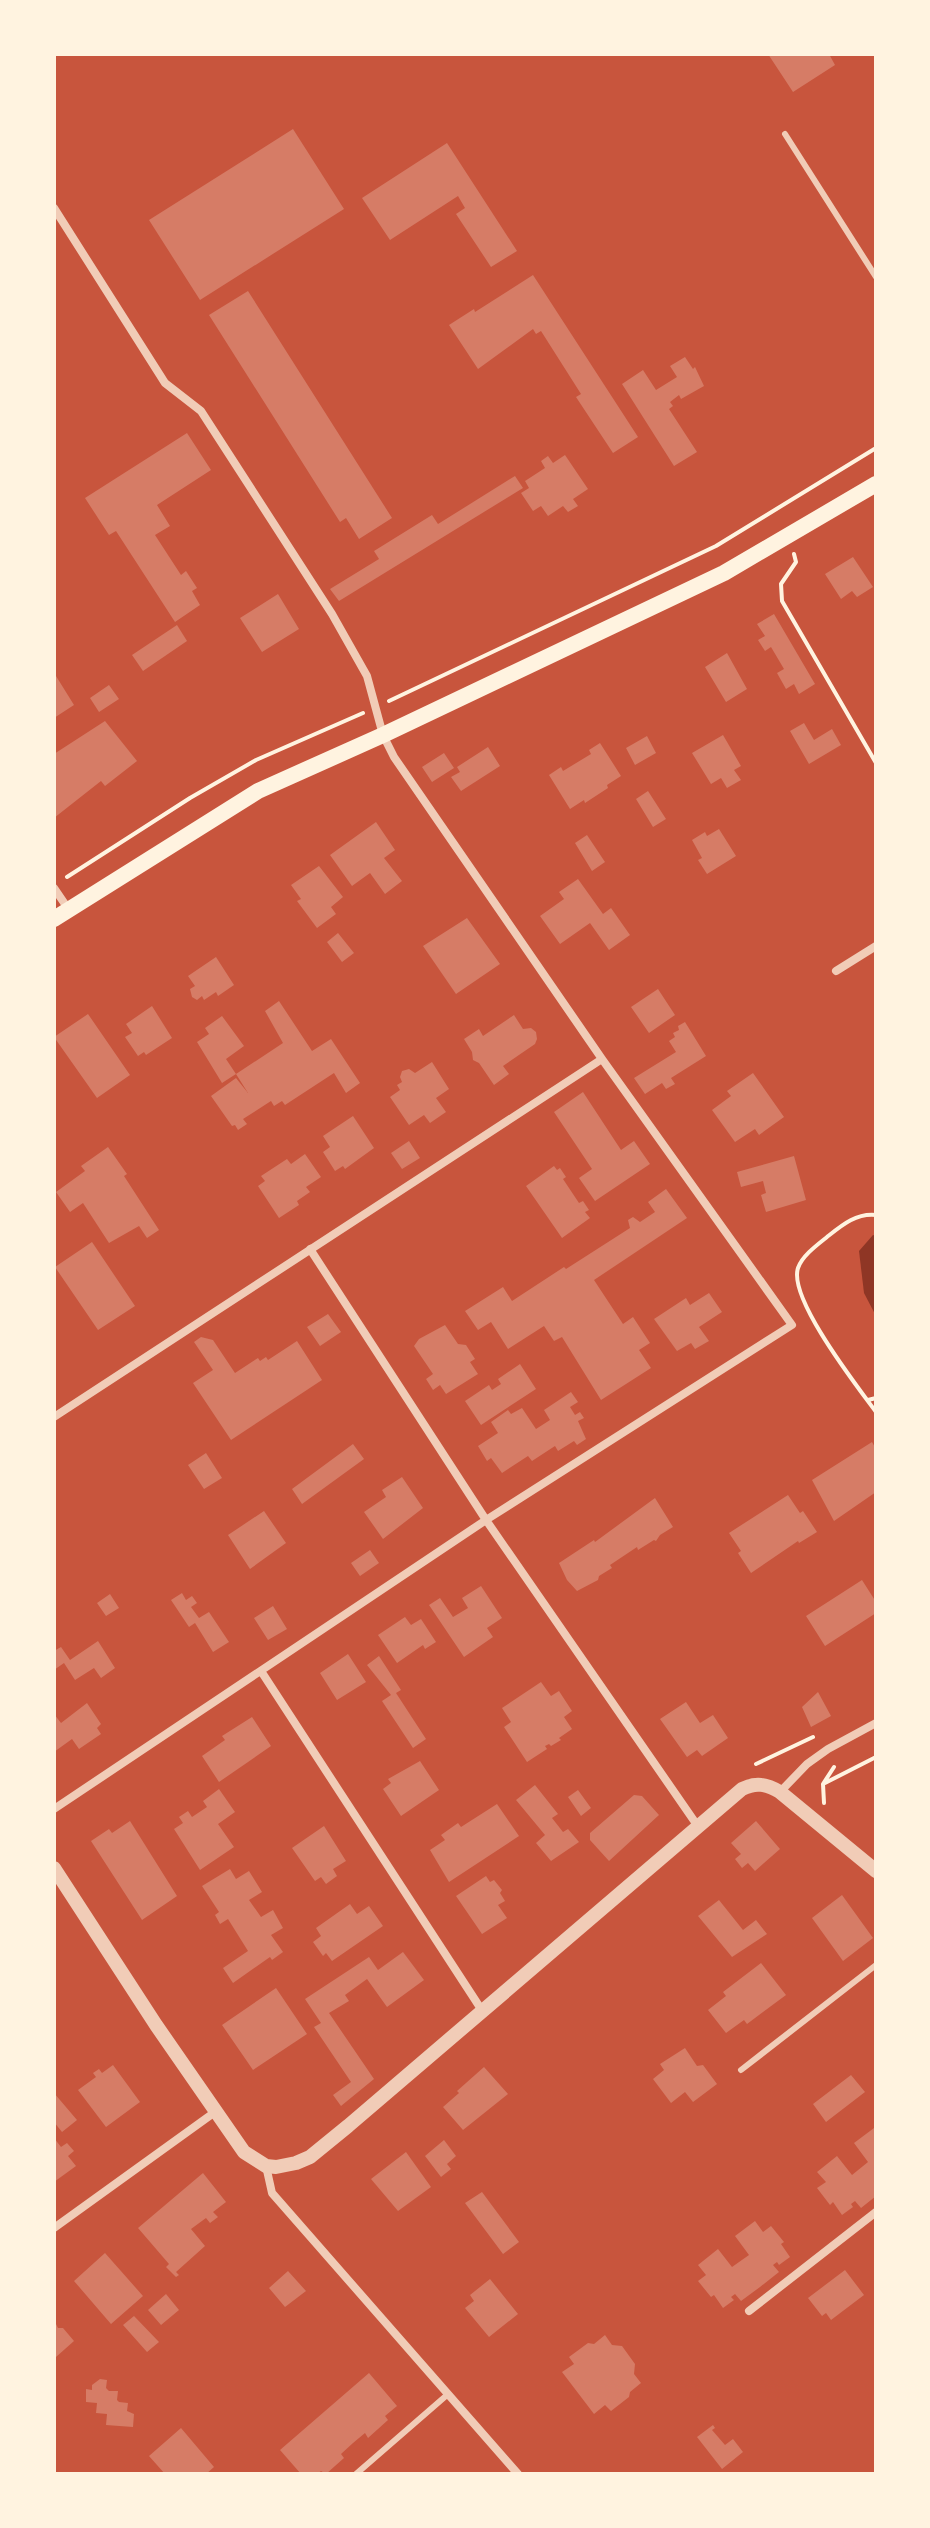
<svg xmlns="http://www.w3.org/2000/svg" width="930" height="2528" viewBox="0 0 930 2528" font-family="'Noto Sans',sans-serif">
  <rect width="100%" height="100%" fill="#c8553d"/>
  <path fill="#8f3625" d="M873,1235L876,1236V1316L864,1293L859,1251Z"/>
  <path fill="#d67c66" d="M768,54H829L835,65L793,92Z
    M293,129L344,209L200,300L149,220Z
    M447,143L517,251L491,267L456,214L465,208L458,196L390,240L362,198Z
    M533,275L638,437L613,453L576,397L581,394L541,331L536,334L533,329L478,369L449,325L474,309L475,312Z
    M248,291L392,518L359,539L346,518L340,522L209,315Z
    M685,357L693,369L695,367L704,386L681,399L679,395L670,402L673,406L669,409L697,452L674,466L622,384L643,370L656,390L677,377L670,366Z
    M187,433L211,470L157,505L170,526L155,535L181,575L186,571L197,588L192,591L200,605L175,622L116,531L109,535L85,498Z
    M565,455L588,489L573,499L578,506L568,512L563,506L548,516L541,506L533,511L521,493L529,488L525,481L545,468L541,461L548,456L553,463Z
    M515,476L523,488L339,601L330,589L379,559L374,551L432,515L438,524Z
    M853,557L873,587L857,597L852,591L841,599L825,574Z
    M278,594L299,629L262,652L240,618Z
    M774,614L815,684L799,694L794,684L786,689L777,673L784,669L771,647L765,651L758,640L765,636L757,624Z
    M177,625L187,641L143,671L132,655Z
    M727,653L747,689L726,702L705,667Z
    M56,676L74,705L54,718V677Z
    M109,685L119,699L99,712L90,698Z
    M105,721L137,761L105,786L101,781L54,818V754Z
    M804,723L814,740L832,729L841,745L809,764L790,731Z
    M723,735L741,766L734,770L741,780L727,788L721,778L711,784L692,753Z
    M647,736L656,753L635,765L626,748Z
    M600,743L621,776L607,785L608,788L585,803L584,800L570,809L549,775L561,767L563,771L591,754L589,750Z
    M488,747L500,766L461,791L451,777L460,772L457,767Z
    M444,753L454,768L432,782L422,767Z
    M648,791L666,819L653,827L636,799Z
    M376,822L395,850L384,858L402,881L385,894L370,873L352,886L330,855Z
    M719,829L736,856L707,874L698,860L702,858L692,840L705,832L707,836Z
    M587,835L605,862L592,871L575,843Z
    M319,866L343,897L331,907L336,914L317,928L297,901L301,899L291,885Z
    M578,879L603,914L611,908L630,935L609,950L590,923L560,944L540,916L564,899L559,892Z
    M467,918L500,964L456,994L423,946Z
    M338,933L354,953L342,962L327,942Z
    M216,957L234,985L218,996L216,992L204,1000L202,996L197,1000L192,997L190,989L195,986L188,976Z
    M658,989L675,1015L649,1033L631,1007Z
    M279,1001L312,1051L331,1039L360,1083L346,1093L334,1073L285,1105L282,1101L274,1106L271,1101L243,1119L247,1124L238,1130L235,1125L232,1126L211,1096L236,1078L248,1093L236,1074L283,1043L265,1011Z
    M152,1006L172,1038L146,1055L144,1052L138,1056L125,1037L132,1033L126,1024Z
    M88,1014L130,1075L97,1098L54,1037Z
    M514,1015L523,1029L531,1028L536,1032L537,1039L535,1044L503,1066L509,1074L494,1085L479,1063L473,1060L472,1052L464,1039L479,1029L483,1036Z
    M222,1016L244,1046L226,1059L236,1074L222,1083L197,1042L209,1034L205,1028Z
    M685,1022L706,1056L671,1078L675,1084L666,1089L662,1083L645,1094L634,1078L676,1052L669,1041L675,1037L673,1033L679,1030L678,1026Z
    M432,1062L449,1089L436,1098L446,1112L430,1123L424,1115L409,1125L390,1097L400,1090L397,1085L402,1082L400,1077L402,1071L409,1069L415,1073Z
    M753,1073L784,1117L759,1135L755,1129L735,1142L712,1110L731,1096L727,1091Z
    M583,1092L621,1150L634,1141L650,1164L595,1201L579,1178L592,1169L554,1112Z
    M353,1116L374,1148L345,1169L343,1166L335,1171L323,1152L330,1147L323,1136Z
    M409,1141L420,1158L402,1169L391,1153Z
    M108,1147L127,1174L124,1176L159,1230L147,1238L139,1226L109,1243L83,1203L70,1212L56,1192L85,1171L81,1166Z
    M305,1154L321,1177L306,1187L310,1192L297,1201L299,1205L279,1218L258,1186L265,1181L261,1176L287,1159L291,1164Z
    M794,1156L806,1200L766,1212L761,1195L766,1193L763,1181L741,1187L737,1172Z
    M554,1166L557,1170L560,1168L566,1177L563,1179L579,1203L583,1201L589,1210L585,1212L590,1218L562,1238L526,1186Z
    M666,1189L687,1218L594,1280L623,1324L633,1317L650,1343L639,1350L651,1368L601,1400L562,1337L554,1341L544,1326L508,1349L491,1322L478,1330L465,1311L503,1287L512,1301L564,1267L566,1269L630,1228L628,1220L633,1217L640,1222L655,1212L648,1202Z
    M92,1242L135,1306L98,1330L55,1267Z
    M709,1293L722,1312L699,1327L709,1341L695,1349L691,1343L677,1351L654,1319L686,1298L690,1305Z
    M328,1314L341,1332L320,1346L307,1327Z
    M445,1325L458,1344L466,1345L475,1359L470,1362L478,1374L446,1394L440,1385L433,1390L426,1379L433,1374L414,1346L419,1339Z
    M201,1337L213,1340L235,1373L258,1358L260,1361L266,1357L268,1360L297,1341L322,1380L231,1440L193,1383L213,1370L194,1342Z
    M520,1364L536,1389L481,1425L465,1401L489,1385L492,1390L501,1384L498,1379Z
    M571,1392L578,1402L570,1407L575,1415L580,1412L584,1418L578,1421L586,1439L577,1445L574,1441L558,1451L555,1446L532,1461L528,1456L502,1473L491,1458L487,1461L478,1446L498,1433L491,1422L508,1410L511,1414L522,1408L536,1429L550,1420L544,1410Z
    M872,1442L876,1449V1492L834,1521L812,1480Z
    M353,1444L364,1459L302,1504L292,1489Z
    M206,1453L222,1478L204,1489L188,1465Z
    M402,1477L423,1508L383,1539L364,1512L386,1497L382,1490Z
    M788,1495L800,1513L803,1511L817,1532L799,1543L798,1541L751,1573L738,1553L741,1551L729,1533Z
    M655,1498L673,1527L660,1535L656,1541L654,1540L638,1550L637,1547L610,1565L612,1568L599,1576L598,1580L577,1591L567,1580L559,1563L594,1540L595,1542Z
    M264,1511L286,1543L250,1569L228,1535Z
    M370,1550L379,1563L360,1576L351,1563Z
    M862,1580L876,1602V1613L825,1646L806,1616Z
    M481,1586L502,1618L487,1628L493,1637L464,1657L429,1605L440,1598L453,1617L468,1608L462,1598Z
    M182,1593L186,1600L192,1596L197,1603L191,1607L199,1618L209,1612L229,1642L213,1652L195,1623L189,1627L171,1600Z
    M110,1594L119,1608L106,1616L97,1603Z
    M273,1606L287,1629L268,1640L254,1618Z
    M405,1617L411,1625L421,1619L436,1642L425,1649L423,1645L397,1663L378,1635Z
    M98,1641L115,1668L101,1678L94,1668L75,1680L64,1663L54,1670V1651L61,1647L70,1660Z
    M348,1654L366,1682L337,1700L320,1673Z
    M379,1656L401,1690L396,1693L426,1739L413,1748L382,1701L391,1695L367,1665Z
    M541,1682L551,1696L559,1691L572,1711L564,1717L572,1729L559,1738L561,1740L551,1746L549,1744L545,1746L547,1749L527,1762L504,1727L511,1722L502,1708Z
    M818,1692L831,1716L811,1727L802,1707Z
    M686,1702L700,1723L713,1715L728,1738L702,1756L697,1750L687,1757L660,1719Z
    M87,1703L101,1724L97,1728L101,1734L79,1749L72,1739L54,1752V1714L61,1723Z
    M252,1717L271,1746L219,1782L202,1756L225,1740L222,1736Z
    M420,1761L439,1790L401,1816L383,1789L391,1783L388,1779Z
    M535,1785L558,1814L552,1818L563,1832L568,1829L579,1842L551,1861L536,1843L545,1835L516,1800Z
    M219,1789L235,1812L218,1824L234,1847L200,1870L174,1829L183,1823L179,1817L188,1811L192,1817L207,1807L203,1801Z
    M578,1790L591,1808L581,1816L568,1797Z
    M634,1795L642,1796L659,1815L609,1861L590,1840V1833Z
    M497,1804L519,1836L449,1882L430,1850L445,1840L441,1835L458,1823L461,1827Z
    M130,1821L177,1896L142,1920L91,1841L109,1829L112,1833Z
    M756,1821L780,1849L755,1871L748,1863L742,1868L735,1859L741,1854L731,1843Z
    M324,1826L346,1861L333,1869L337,1876L326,1884L321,1877L315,1881L292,1848Z
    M230,1869L236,1879L249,1871L262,1892L249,1900L261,1917L273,1910L283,1928L271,1935L283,1952L272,1960L270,1957L233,1983L223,1968L248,1951L228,1919L220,1924L215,1915L219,1912L202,1886Z
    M486,1876L490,1882L494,1880L502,1890L500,1893L505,1901L498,1905L507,1918L482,1934L456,1896Z
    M842,1895L873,1938L843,1961L812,1918Z
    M719,1900L743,1930L756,1920L767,1934L732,1957L698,1916Z
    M350,1904L357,1914L369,1906L383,1926L332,1961L326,1953L323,1956L313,1942L321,1936L316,1928Z
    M403,1952L424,1980L387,2007L367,1979L345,1995L349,2001L329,2013L374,2079L341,2106L333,2095L351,2082L314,2027L321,2023L305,1999L369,1957L378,1970Z
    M761,1963L786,1995L747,2024L744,2020L726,2033L708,2010L726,1996L723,1992Z
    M276,1988L307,2034L253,2070L222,2025Z
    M685,2048L697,2066L703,2065L717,2084L693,2102L685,2092L671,2103L653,2079L664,2070L660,2064Z
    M113,2065L140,2102L106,2127L78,2090L96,2077L93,2073L99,2069L102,2073Z
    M484,2067L508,2094L463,2130L443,2107L459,2093L457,2091Z
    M851,2075L865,2092L826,2122L813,2104Z
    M54,2093L77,2120L62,2132L54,2122Z
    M874,2128L876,2196L861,2208L855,2201L851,2204L853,2207L842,2215L833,2202L830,2205L817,2188L826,2182L817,2172L837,2156L852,2175L868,2162L854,2143Z
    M54,2138L61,2147L67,2143L74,2151L68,2156L76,2166L54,2182Z
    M444,2140L456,2156L447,2164L451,2169L441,2177L425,2156Z
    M406,2152L431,2187L398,2211L371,2179Z
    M203,2173L226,2202L213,2212L218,2217L210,2223L206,2218L191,2229L205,2246L176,2272L179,2275L176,2277L166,2267L169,2264L138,2228Z
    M482,2192L519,2242L503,2254L465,2203Z
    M755,2221L763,2232L771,2226L784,2242L781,2244L790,2257L779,2265L777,2262L773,2265L779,2272L760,2287L741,2301L735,2294L731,2297L734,2300L723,2308L714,2295L711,2297L698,2281L706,2275L698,2265L718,2249L732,2267L749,2255L735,2236Z
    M105,2253L143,2296L111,2324L74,2281Z
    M845,2270L864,2295L831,2320L826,2313L822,2316L808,2298Z
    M288,2271L306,2291L285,2307L269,2288Z
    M490,2279L518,2314L489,2337L465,2308L474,2301L470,2295Z
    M166,2294L179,2310L161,2325L148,2310Z
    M134,2316L159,2342L147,2352L123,2325Z
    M54,2320L58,2328H63L74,2341L56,2357Z
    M605,2335L612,2345L622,2346L635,2364L634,2374L641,2383L630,2392L629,2397L611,2411L605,2405L594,2414L562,2372L574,2364L569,2357L588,2343L594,2344Z
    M369,2373L397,2406L385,2416L388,2420L368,2438L365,2433L353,2443L341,2454L344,2458L326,2474L321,2471L317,2474H301L280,2450Z
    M100,2379L107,2380L106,2388L109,2391H118L117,2400L119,2402L128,2403L127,2411L134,2414L133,2427L106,2425L107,2414L96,2413L97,2403L86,2402V2389L92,2390V2385Z
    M713,2425L715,2428L712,2430L725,2445L733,2439L743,2452L722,2469L697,2437Z
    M181,2428L214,2467L206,2474H165L149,2456Z"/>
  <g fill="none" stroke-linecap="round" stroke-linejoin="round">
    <path stroke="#fff3e0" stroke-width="4" d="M794,554L796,562L781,584L782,601L876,763
      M389,701L716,546L876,448
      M67,877L190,798L256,760L363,713
      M876,1215C856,1213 842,1225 827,1237C817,1245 802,1256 798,1268C788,1298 857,1386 876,1412
      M868,1400L876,1398
      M756,1764L813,1737
      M825,1783L876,1757
      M824,1803L823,1784L834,1767"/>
    <path stroke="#f1ccb7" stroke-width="6" d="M785,134L876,277
      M741,2070L876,1965
      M356,2474L447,2395"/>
    <path stroke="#f1ccb7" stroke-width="8" d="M54,208L165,383L201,411L332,614L367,676L383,735L394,757L602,1059L792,1325L486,1520L54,1809
      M54,888L69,910
      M836,971L876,946
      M310,1249L486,1520L697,1825
      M54,1417L602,1059
      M261,1671L483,2012
      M780,1792L807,1764L828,1749L876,1723
      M266,2166L272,2193L518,2474
      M54,2228L215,2112
      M749,2311L876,2212"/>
    <path stroke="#f1ccb7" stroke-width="14" d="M54,1868L156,2025L244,2152L266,2166L276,2167L296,2163L310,2157L348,2126L742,1789C756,1782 766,1784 780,1792L876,1871"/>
    <path stroke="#fff3e0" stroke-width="16" d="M54,919L258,791L383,735L724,573L876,484"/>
  </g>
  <rect width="930" height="2528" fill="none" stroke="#fff3e0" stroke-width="112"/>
</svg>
